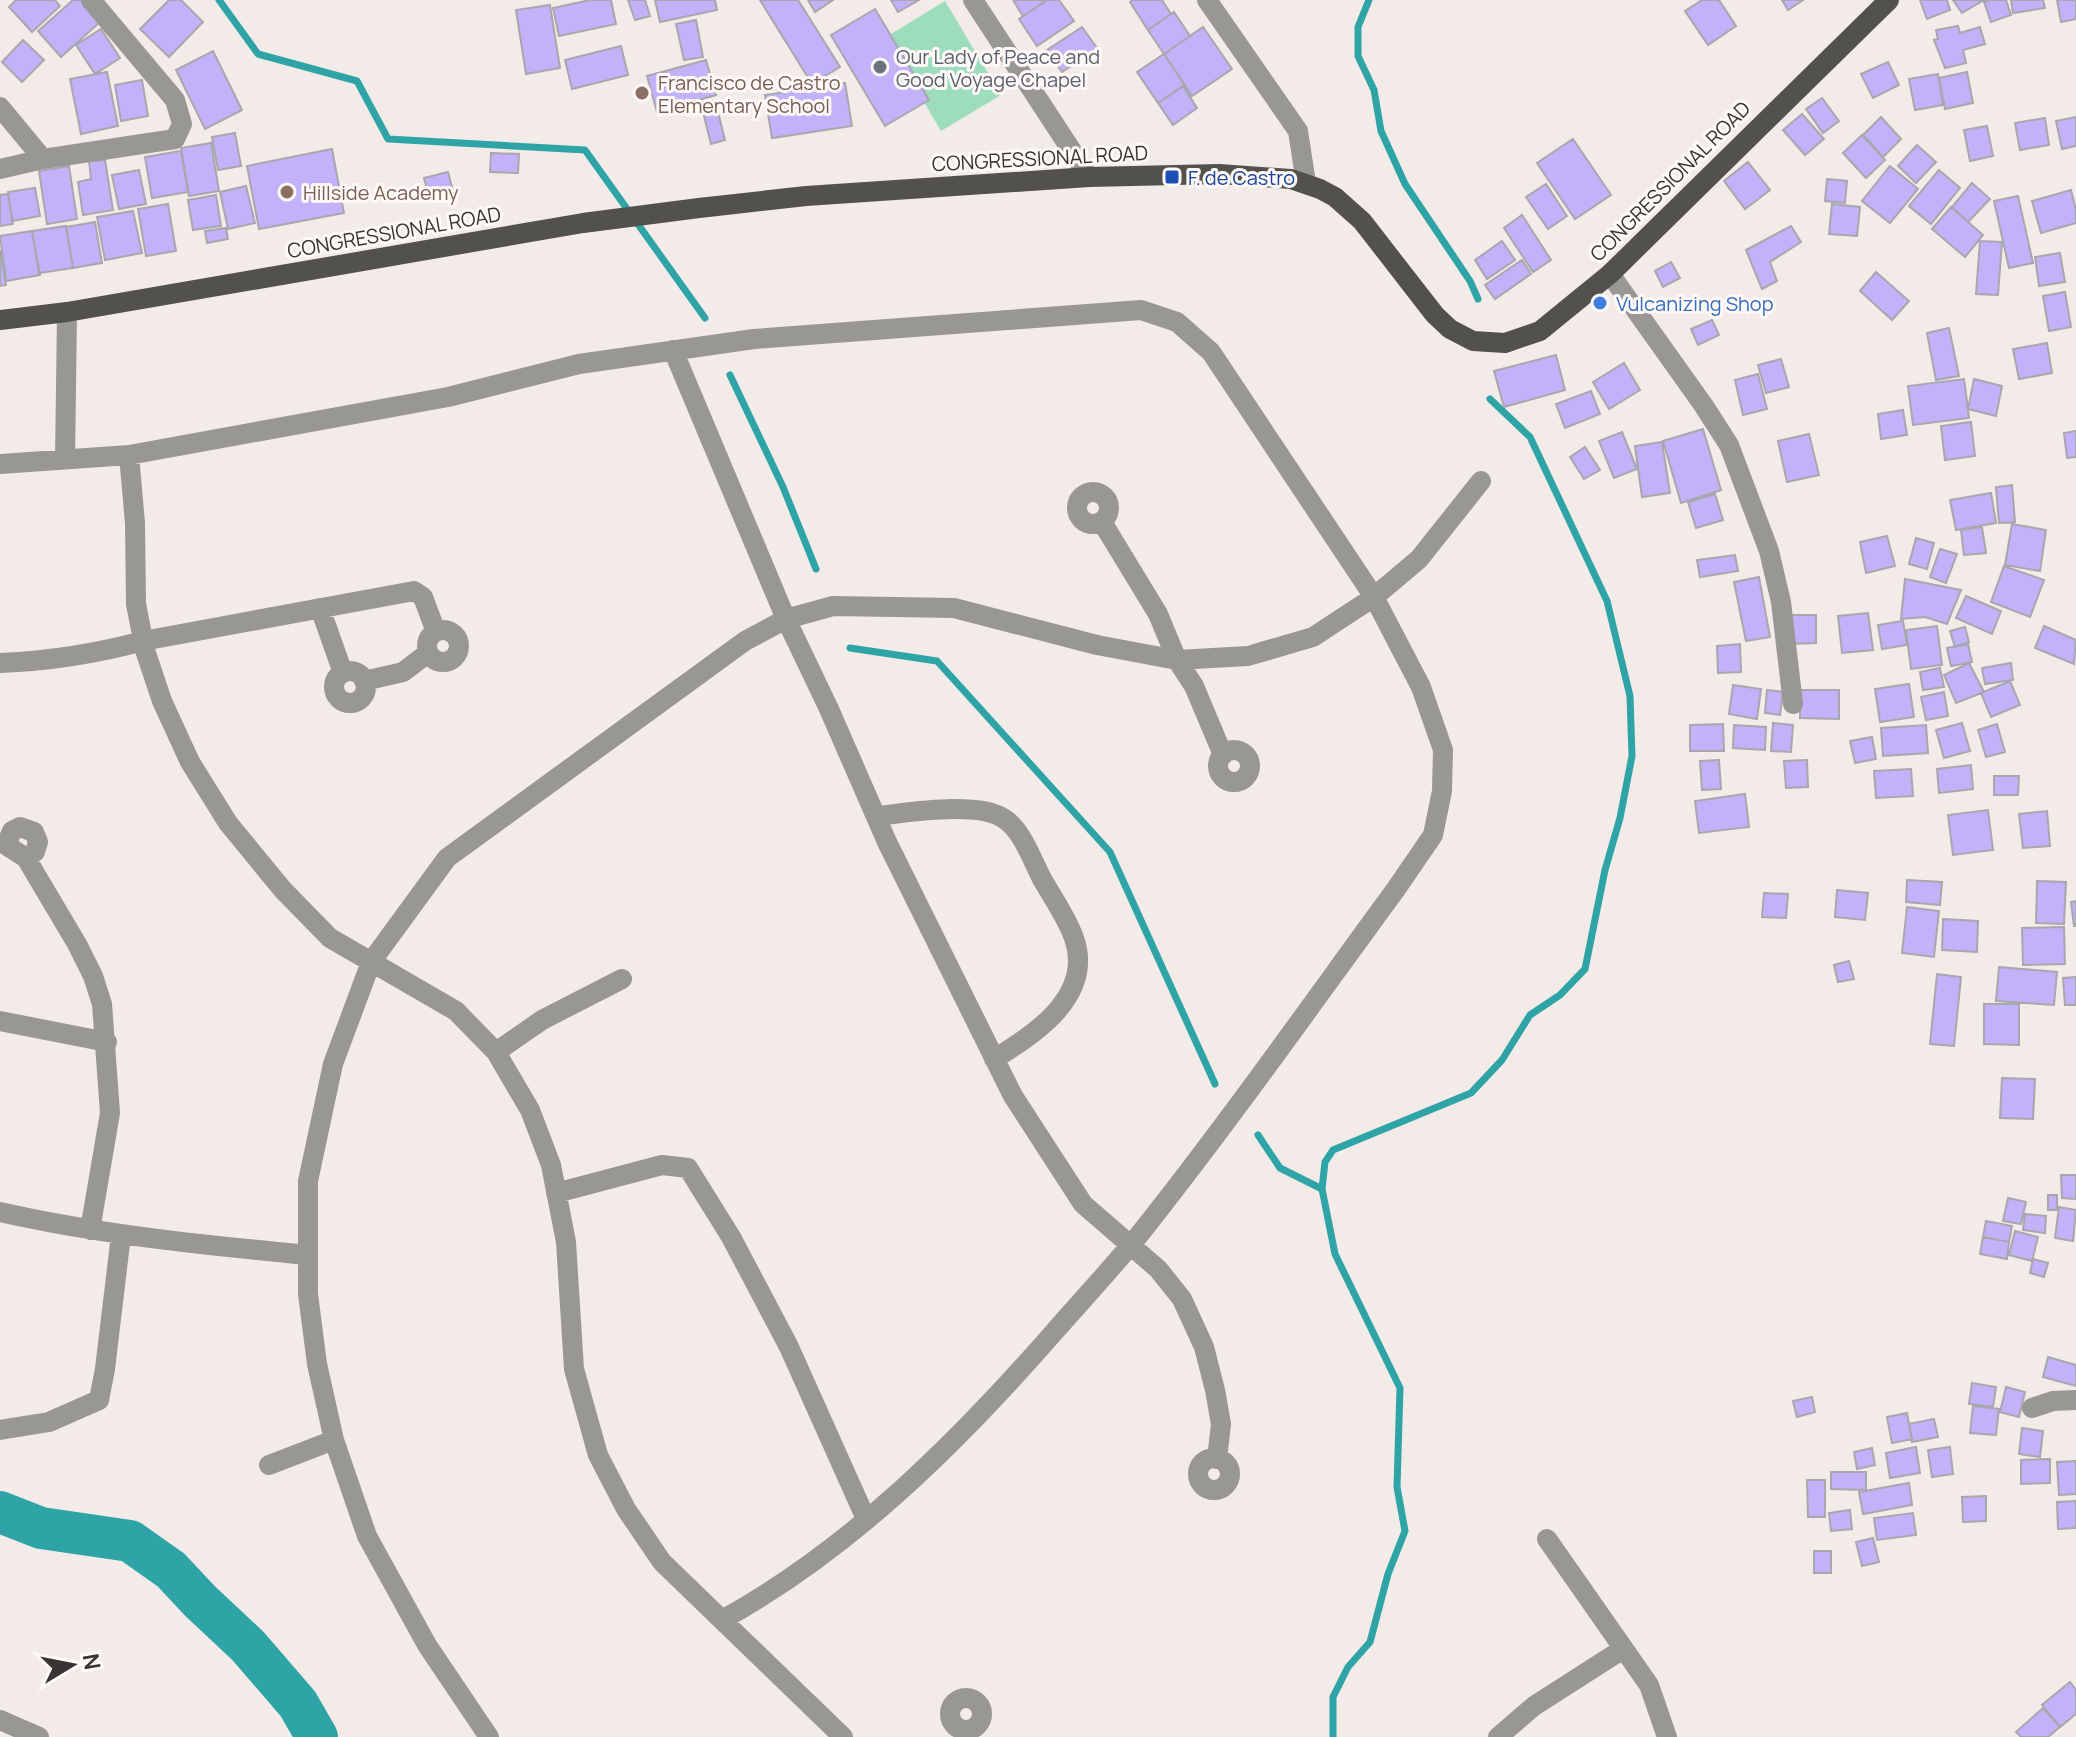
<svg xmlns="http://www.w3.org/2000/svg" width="2076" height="1737" viewBox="0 0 2076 1737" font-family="Manrope,sans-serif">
  <rect width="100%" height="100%" fill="#f3ebe8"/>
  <path fill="#9dddbe" d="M945,1L1001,95L941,131L886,37Z"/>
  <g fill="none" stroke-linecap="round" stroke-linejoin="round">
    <path stroke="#2ea4a7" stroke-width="7" d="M219,0L258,54L357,81L388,139L585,150L705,318
      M1369,0L1358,27V56L1374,90L1381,131L1405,184L1470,281L1478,299
      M730,375L783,487L816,569
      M850,648L937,661L1110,852L1215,1084
      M1258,1135L1280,1168L1322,1189
      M1333,1737V1697L1348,1667L1370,1642L1388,1574L1405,1531L1397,1487L1400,1388L1335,1254L1322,1189L1325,1162L1333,1150L1471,1093L1502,1060L1530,1015L1560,995L1585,969L1605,870L1620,818L1632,756L1630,696L1607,601L1530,437L1490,399"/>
    <path stroke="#2ea4a7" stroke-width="42" d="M0,1512L41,1528L130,1541L171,1570L200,1601L248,1646L298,1704L317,1737"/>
  </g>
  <path fill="#c2b2f9" stroke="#a8a7ad" stroke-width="2" d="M16,0H55L60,6L32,32L9,7Z
    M73,0H81L100,22L61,57L38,31Z
    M169,0H181L203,22L169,57L140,29Z
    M590,0H611L616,24L559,36L553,8Z
    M628,0H645L650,16L635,20Z
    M655,0H715L717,10L660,22Z
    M760,0H798L840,67L812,84Z
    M808,0H833L815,12Z
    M891,0H919L898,12Z
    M1013,0H1047L1023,16Z
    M1047,0H1059L1074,21L1037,46L1019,19Z
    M1133,0H1162L1171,14L1148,30L1130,2Z
    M1702,0H1719L1736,26L1708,45L1685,11Z
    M1782,0H1803L1788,10Z
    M1920,0H1947L1950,10L1927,19Z
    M1953,0H1984L1962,13Z
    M1990,0H2006L2011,15L1991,22L1984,2Z
    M2011,0H2043L2045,8L2013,13Z
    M2057,0H2076V19L2061,22Z
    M550,5L560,68L526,74L516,10Z
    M875,9L929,100L885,126L831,35Z
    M1174,12L1190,36L1164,54L1148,30Z
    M696,20L703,57L684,60L676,24Z
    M1958,26L1960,33L1980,27L1985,44L1963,50L1966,63L1945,68L1934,40L1938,39L1936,30Z
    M1082,27L1097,48L1062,72L1047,50Z
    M1203,27L1232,69L1192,96L1164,54Z
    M101,29L120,58L95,74L76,45Z
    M23,40L44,60L22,82L2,62Z
    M621,46L628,75L572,89L565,60Z
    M213,51L242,110L205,129L176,70Z
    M1164,54L1185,85L1158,103L1137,72Z
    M706,60L716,95L657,112L647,76Z
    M1888,62L1899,85L1873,98L1861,74Z
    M107,72L118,126L81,134L70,79Z
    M1967,72L1973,103L1945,109L1939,78Z
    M1938,74L1943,105L1915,110L1909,79Z
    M142,80L148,116L121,121L115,85Z
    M845,83L852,126L772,138L765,95Z
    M1183,86L1197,108L1173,125L1158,103Z
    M1822,98L1839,121L1823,133L1806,109Z
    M715,100L725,140L711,144L701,104Z
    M1802,114L1824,139L1805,155L1783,130Z
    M1881,117L1901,139L1883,157L1863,135Z
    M2076,117V146L2062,149L2056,121Z
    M2045,118L2049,145L2020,150L2015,123Z
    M1987,126L1993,156L1970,161L1964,130Z
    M235,133L241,166L218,170L212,137Z
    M1862,135L1885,160L1866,178L1843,153Z
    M1573,139L1611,195L1575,219L1537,163Z
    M211,143L219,191L189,196L181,148Z
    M1917,145L1936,162L1916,183L1898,166Z
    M332,149L344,213L259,229L247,166Z
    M181,151L188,192L152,198L145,157Z
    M491,153L519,154L518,173L490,172Z
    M105,160L113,210L83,215L78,182L91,179L89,161Z
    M1748,162L1770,190L1745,209L1724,181Z
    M69,166L77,219L47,224L39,171Z
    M1890,166L1918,189L1890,223L1862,201Z
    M139,170L146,204L119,209L112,175Z
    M1939,170L1960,188L1931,224L1909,206Z
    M448,172L454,195L430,201L424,178Z
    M1827,179L1847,181L1845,203L1825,201Z
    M1972,183L1990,199L1968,222L1952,207Z
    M1546,184L1567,216L1548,229L1526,197Z
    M246,186L255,223L228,229L220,192Z
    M35,188L40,216L12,221L8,192Z
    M2071,190L2076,210V223L2041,233L2032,201Z
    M8,194L13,224L0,226V195Z
    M216,195L221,226L193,230L188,200Z
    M2018,196L2033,263L2009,268L1994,201Z
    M168,204L176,251L146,256L138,209Z
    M1832,204L1860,207L1857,236L1829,234Z
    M1951,207L1983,235L1965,257L1932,229Z
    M133,211L142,253L105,260L97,217Z
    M1522,215L1551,260L1533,272L1504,228Z
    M95,222L102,263L73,268L66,227Z
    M66,226L73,268L39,273L32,231Z
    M1791,226L1801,242L1770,262L1777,281L1762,289L1746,250Z
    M226,228L228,239L207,243L205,231Z
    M32,231L40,275L6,281L0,236Z
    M1502,241L1515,260L1487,279L1475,260Z
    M1980,241L2002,242L1998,295L1976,294Z
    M0,250L6,285L0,286Z
    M2060,253L2065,282L2039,286L2035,257Z
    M1522,260L1531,274L1495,299L1485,285Z
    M1671,262L1680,278L1663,287L1655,271Z
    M1876,272L1909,301L1892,320L1860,291Z
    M2065,292L2071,327L2049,331L2043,296Z
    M1712,320L1719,335L1698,345L1691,329Z
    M1949,328L1959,376L1936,380L1927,333Z
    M2047,343L2052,373L2019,379L2013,349Z
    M1556,355L1565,390L1504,407L1494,371Z
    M1781,359L1789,387L1766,393L1758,365Z
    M1624,363L1640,390L1609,409L1593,382Z
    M1758,374L1767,409L1743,415L1735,380Z
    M1964,379L1969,418L1913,425L1908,386Z
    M1974,379L2002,386L1996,416L1968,409Z
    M1591,391L1600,414L1565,428L1556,404Z
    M1903,410L1907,435L1881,439L1878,414Z
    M1971,422L1975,456L1945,460L1941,426Z
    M1703,429L1721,490L1681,503L1663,441Z
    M2076,431V457L2067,458L2064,433Z
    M1622,432L1637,469L1614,478L1599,441Z
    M1809,434L1819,475L1787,482L1778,441Z
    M1662,442L1670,493L1642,497L1635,446Z
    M1585,447L1600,470L1584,479L1570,457Z
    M2012,485L2015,522L1999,523L1996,487Z
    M1991,493L1996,523L1956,530L1950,500Z
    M1715,494L1723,520L1696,528L1688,502Z
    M2012,524L2046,530L2040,571L2005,565Z
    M1982,527L1986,553L1964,555L1961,530Z
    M1887,536L1895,566L1866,573L1860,542Z
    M1916,538L1934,543L1927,569L1909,564Z
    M1940,549L1957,554L1946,583L1930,577Z
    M1735,555L1738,571L1700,577L1697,560Z
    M2004,566L2044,580L2030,617L1991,602Z
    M1759,577L1770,637L1746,641L1734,582Z
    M1905,579L1961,590L1947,624L1925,617L1901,619Z
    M1966,596L2001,611L1992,634L1956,618Z
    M1868,613L1873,650L1842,653L1838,616Z
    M1788,615H1816V643L1788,644Z
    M1903,621L1907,645L1882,649L1878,625Z
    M1937,626L1942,665L1911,669L1906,630Z
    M2044,626L2076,640L2074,664L2035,648Z
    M1965,627L1969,642L1955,647L1950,631Z
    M1740,644L1741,672L1718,673L1717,646Z
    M1968,644L1972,662L1951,666L1947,648Z
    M1969,663L1984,692L1956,703L1944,675Z
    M2011,663L2013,680L1985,684L1982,668Z
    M1940,668L1944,687L1923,690L1920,672Z
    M2010,681L2020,705L1991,717L1981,693Z
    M1909,684L1914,717L1880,722L1875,689Z
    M1733,685L1761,689L1757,719L1729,714Z
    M1767,690L1783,692L1780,715L1765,713Z
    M1800,690H1839V719L1800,718Z
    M1944,692L1948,716L1926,720L1921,697Z
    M1773,723L1793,725L1791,752L1771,751Z
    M1962,723L1970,751L1944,758L1936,730Z
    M1723,724L1724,751H1690V725Z
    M1997,724L2005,752L1986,757L1978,730Z
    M1734,725L1766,727L1765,750L1733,748Z
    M1926,725L1928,753L1883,756L1881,728Z
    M1872,737L1876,759L1855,763L1850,741Z
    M1719,760L1721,789L1702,790L1700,761Z
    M1807,760L1808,787L1786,788L1784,761Z
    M1971,765L1973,789L1939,793L1937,769Z
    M1911,769L1913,796L1876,798L1874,771Z
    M1994,776H2019L2018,795H1994Z
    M1745,794L1749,827L1699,833L1695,801Z
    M1988,810L1993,850L1953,855L1948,815Z
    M2047,811L2050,846L2023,848L2019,814Z
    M1907,880L1942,882L1940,905L1906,902Z
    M2037,881L2066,882L2064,924L2036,923Z
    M1837,890L1868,893L1865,920L1835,917Z
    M1764,893L1788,894L1786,918L1762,917Z
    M2076,901V926H2074L2071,902Z
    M1907,907L1939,911L1934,957L1902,953Z
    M1943,919L1978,921L1977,952L1942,950Z
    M2064,927L2065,964L2023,965L2022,928Z
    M1849,961L1854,979L1838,982L1834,965Z
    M1999,967L2057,972L2054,1005L1996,1001Z
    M1937,974L1961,977L1954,1046L1930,1044Z
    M2076,977V1005H2065L2063,978Z
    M1984,1004H2019V1045L1984,1044Z
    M2002,1078L2035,1079L2033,1119L2000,1118Z
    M2061,1175H2076V1199L2062,1198Z
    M2048,1195H2057V1210H2048Z
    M2008,1198L2026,1202L2021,1224L2003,1221Z
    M2059,1207L2076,1210L2073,1241L2055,1238Z
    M2025,1214L2046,1216L2045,1233L2023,1230Z
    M1986,1221L2012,1226L2009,1242L1983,1237Z
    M2015,1231L2038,1237L2032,1261L2009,1255Z
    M1983,1237L2009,1242L2007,1259L1980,1254Z
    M2033,1259L2048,1263L2044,1277L2030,1273Z
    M2048,1357L2076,1365V1386L2043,1377Z
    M1972,1383L1996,1387L1993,1407L1969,1404Z
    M2006,1387L2025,1392L2019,1417L2000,1412Z
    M1812,1397L1815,1412L1797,1417L1793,1401Z
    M1973,1406L1999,1409L1996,1435L1970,1433Z
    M1907,1413L1912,1439L1892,1443L1887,1417Z
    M1934,1419L1938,1437L1912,1442L1909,1424Z
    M2022,1428L2043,1431L2040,1457L2019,1454Z
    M1916,1447L1920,1473L1890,1478L1886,1453Z
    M1950,1447L1953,1474L1932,1477L1928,1450Z
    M1872,1448L1875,1465L1857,1469L1854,1452Z
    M2050,1459V1483L2021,1484V1460Z
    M2076,1461V1494L2059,1495L2057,1462Z
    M1831,1472H1866V1490L1831,1489Z
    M1807,1480H1825V1517H1808Z
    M1909,1483L1912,1505L1863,1514L1859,1492Z
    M1986,1496V1521L1963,1522L1962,1497Z
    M2076,1501V1528L2058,1529L2057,1502Z
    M1850,1510L1852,1529L1831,1531L1829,1513Z
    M1913,1513L1916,1535L1877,1540L1874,1518Z
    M1873,1538L1879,1562L1862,1566L1856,1542Z
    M1814,1551H1831V1573H1814Z
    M2070,1682L2076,1690V1714L2060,1727L2042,1705Z
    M2043,1708L2060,1727L2048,1737H2021L2016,1732Z"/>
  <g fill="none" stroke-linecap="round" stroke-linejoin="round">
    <path stroke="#989794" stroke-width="20" d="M973,0L1089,177
      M1207,0L1298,131L1306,183
      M0,107L43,159
      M0,169L43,159L175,139L182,124L175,100L91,0
      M1610,274L1704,406L1729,445L1769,551L1781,602L1793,704
      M673,350L786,619L829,709L887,842L1013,1096L1083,1204L1158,1269L1182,1299L1204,1347L1215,1390L1221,1424L1217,1459
      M129,455L135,523L136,604L145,650L162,701L190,762L228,823L283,890L330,938L456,1011L496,1052L530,1110L551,1165L566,1242L574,1369L598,1455L626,1509L662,1562L843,1737
      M65,459L67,312
      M0,464L129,455L448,397L579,364L754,339L1141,310L1177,322L1211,352L1374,597L1421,687L1443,750L1442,791L1433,835L1396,889C1311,1005 1228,1123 1139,1235C1112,1268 1083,1299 1055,1331C958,1442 852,1548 722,1620
      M1077 508a16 16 0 1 1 32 0a16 16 0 1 1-32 0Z
      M1102,522L1158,614L1177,660L1194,686L1223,755
      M320,608L343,673
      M427 646a16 16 0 1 1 32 0a16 16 0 1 1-32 0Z
      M0,663C49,661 95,654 143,641L414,591L423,597L436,632
      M334 687a16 16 0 1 1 32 0a16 16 0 1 1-32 0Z
      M364,681L403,672L428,653
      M1218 766a16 16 0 1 1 32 0a16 16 0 1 1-32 0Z
      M876,816C907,813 976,801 1003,818C1022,829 1032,860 1042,879C1053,898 1067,918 1074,938C1094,995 1036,1034 994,1059
      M26,858L35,852L38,842L34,832L20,827L12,831L6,845L26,858L77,944L93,976L102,1004L110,1113L90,1230
      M0,1021L107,1042
      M496,1052L542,1020L622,979
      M556,1193L662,1165L688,1168L731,1237L789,1347L866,1519
      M0,1212C102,1235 204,1245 308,1255
      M2032,1408L2053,1401L2076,1400
      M0,1430L49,1422L99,1400L105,1369L121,1235
      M1198 1474a16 16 0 1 1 32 0a16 16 0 1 1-32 0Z
      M269,1465L334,1440
      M1547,1539L1649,1685L1667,1737
      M950 1714a16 16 0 1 1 32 0a16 16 0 1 1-32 0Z
      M0,1720L39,1737
      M489,1737L427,1645L367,1536L334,1440L317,1364L308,1294V1181L333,1064L371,962L447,858L745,641L786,619L833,606L954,608L1097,645L1177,660L1248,656L1313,637L1374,597L1419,559L1481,481
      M1498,1737L1534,1706L1623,1649"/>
    <path stroke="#53514c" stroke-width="20" d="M0,320L67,312L583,223L699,208L806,196L1089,177L1219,174L1291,179L1320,189L1335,197L1362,221L1435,315L1450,329L1473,341L1505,343L1540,331L1610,274L1889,0"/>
  </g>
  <circle fill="#6b7280" stroke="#fef9f7" stroke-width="3" cx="880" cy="67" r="8"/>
  <g fill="#8d6e63" stroke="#fef9f7" stroke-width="3">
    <circle cx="642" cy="93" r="8"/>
    <circle cx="287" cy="192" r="8"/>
  </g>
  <rect fill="#1a4fb4" stroke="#fef9f7" stroke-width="3" x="1164" y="169" width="16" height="16" rx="4"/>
  <circle fill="#3f7fe0" stroke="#fef9f7" stroke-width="3" cx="1600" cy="303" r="8"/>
  <g text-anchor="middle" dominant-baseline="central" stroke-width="6" stroke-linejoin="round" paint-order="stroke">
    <g font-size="20" fill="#5b616d" stroke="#fef9f7" text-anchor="start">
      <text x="896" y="56">Our Lady of Peace and<tspan x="896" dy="23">Good Voyage Chapel</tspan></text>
    </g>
    <g font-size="20" fill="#785e54" stroke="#fef9f7" text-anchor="start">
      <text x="658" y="82">Francisco de Castro<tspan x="658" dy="23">Elementary School</tspan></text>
      <text x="303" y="192">Hillside Academy</text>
    </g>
    <g font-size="20" fill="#373433" stroke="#fef9f7">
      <text transform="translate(1040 158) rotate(-3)">CONGRESSIONAL ROAD</text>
      <text transform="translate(1670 181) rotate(-45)">CONGRESSIONAL ROAD</text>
      <text transform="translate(394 232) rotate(-10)">CONGRESSIONAL ROAD</text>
    </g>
    <g font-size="20" fill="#164399" stroke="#fef9f7" text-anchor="start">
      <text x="1188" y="177">F. de Castro</text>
    </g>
    <g font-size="20" fill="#366cbe" stroke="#fef9f7" text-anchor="start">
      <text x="1616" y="303">Vulcanizing Shop</text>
    </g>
  </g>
  <g transform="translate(72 1665) rotate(80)" stroke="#fef9f7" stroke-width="6" paint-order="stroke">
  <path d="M0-6L14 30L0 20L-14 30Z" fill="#373433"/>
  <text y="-12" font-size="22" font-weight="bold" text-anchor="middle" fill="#373433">N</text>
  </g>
</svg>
